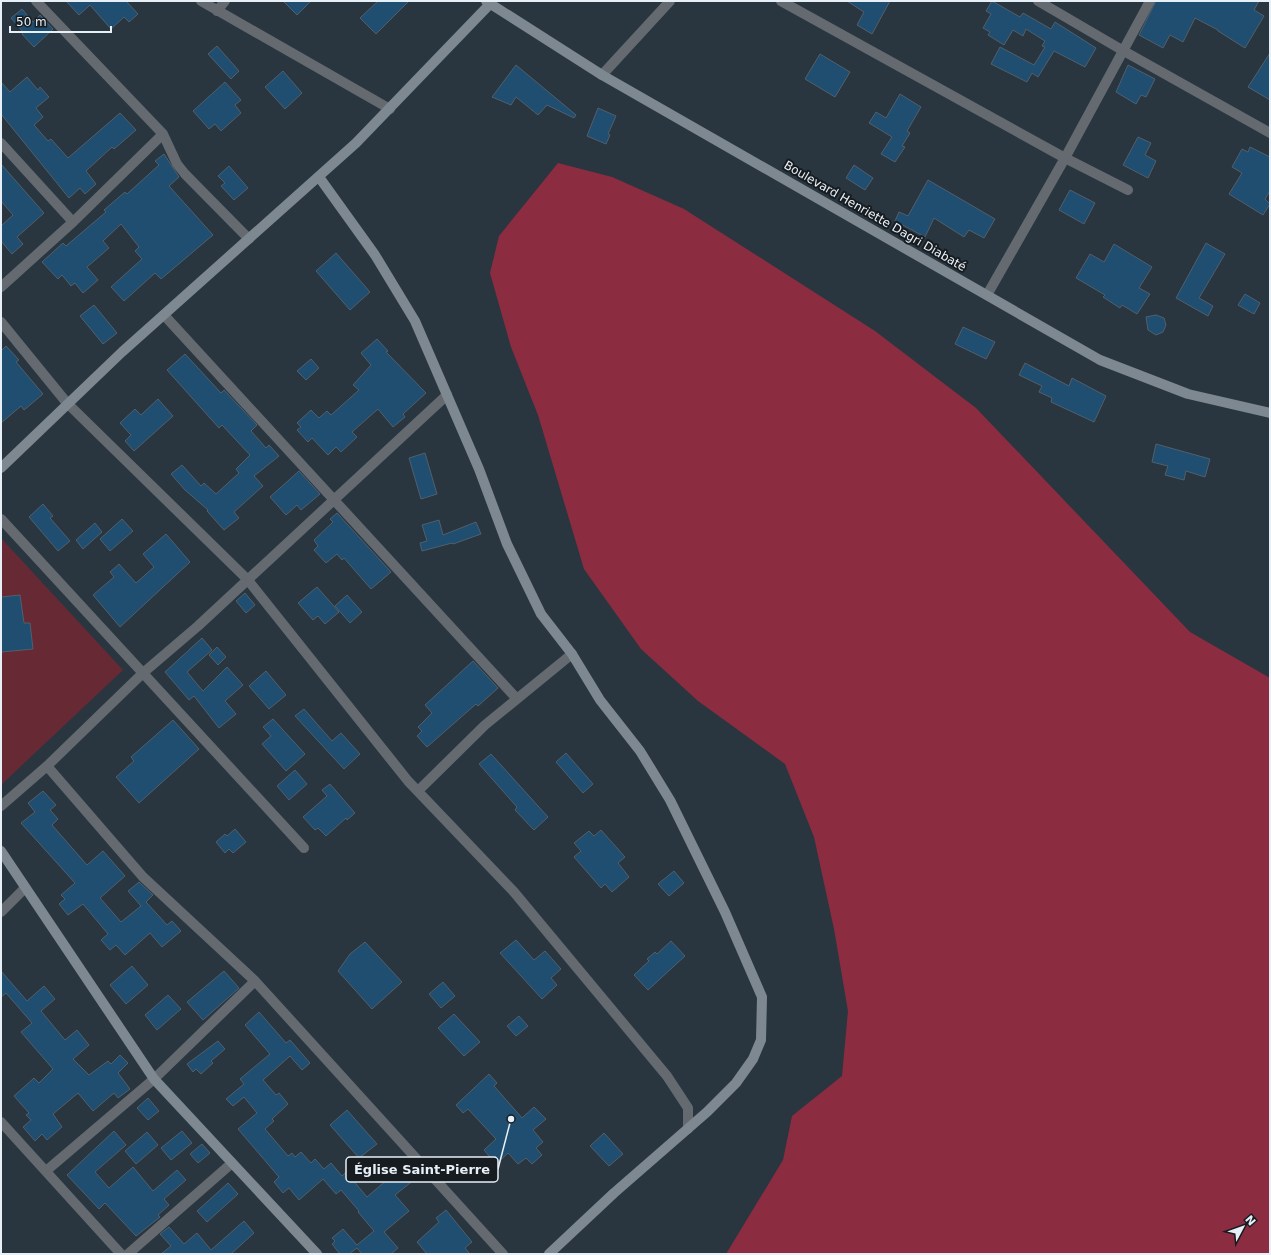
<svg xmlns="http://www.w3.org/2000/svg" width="1271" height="1255" viewBox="0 0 1271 1255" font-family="'DejaVu Sans',sans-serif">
  <rect width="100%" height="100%" fill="#293640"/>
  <path fill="#672934" d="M1,538L123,670L1,785Z"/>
  <path fill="#8c2c40" d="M558,163L612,177L684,209L875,331L976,408L1190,632L1270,678V1254H726L783,1160L792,1116L842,1076L848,1011L834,929L814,837L785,764L698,701L641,649L584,569L538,415L511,347L490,273L499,236Z"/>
  <path fill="#1f4e71" stroke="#525f6b" d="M66,1H126L138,14L129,22L124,17L111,29L90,5L79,15Z
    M283,1H311L297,15Z
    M378,1H409L376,34L360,18Z
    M847,1H890L872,34L857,25L864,12Z
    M992,1L1020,17L1023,13L1051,29L1055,22L1096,48L1085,67L1054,51L1038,77L1032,73L1027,82L991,64L1000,47L1034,65L1045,47L1042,46L1045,41L1026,29L1023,36L1013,30L1004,45L988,35L990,32L983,28L991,14L986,11Z
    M1156,1H1259L1254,10L1264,16L1245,48L1218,31V30L1195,18L1183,42L1170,35L1163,48L1139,35Z
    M22,9L33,22L40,15L53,29L34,47L22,34L23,32L11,18Z
    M217,46L239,71L231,79L208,54Z
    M1270,53V100L1248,87Z
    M820,54L850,72L835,97L805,79Z
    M516,65L576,115L574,118L547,105L538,115L516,97L511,105L492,97Z
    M1128,65L1155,79L1146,97L1141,95L1136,104L1116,92Z
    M283,71L302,93L285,109L265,87Z
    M27,77L38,90L40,87L49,97L36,108L43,117L34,125L48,141L51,139L68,158L120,113L136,130L114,149L112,147L86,171L96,184L85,194L80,188L69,198L1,114V82L10,92Z
    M225,82L241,100L235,105L241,113L221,131L215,124L209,129L193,111Z
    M900,94L921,107L907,131L910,133L902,146L905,147L895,162L881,154L892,137L869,123L876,112L886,118Z
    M598,108L616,116L608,134L610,135L606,144L587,136Z
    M1138,137L1151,143L1145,155L1156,161L1148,178L1123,165Z
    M1250,147L1270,157V191L1265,199L1270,204L1263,215L1229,194L1242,173L1232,167L1242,149L1248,152Z
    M164,154L179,177L169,186L213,235L161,279L155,273L124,301L111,287L142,259L135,251L139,247L121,224L103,241L109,248L87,267L98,280L83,293L75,283L71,286L62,275L58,279L42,262L63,243L66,246L106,212L104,210L125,192L127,194L159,165L155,161Z
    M1,164L44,213L17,237L23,244L12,254L1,241V226L13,215L1,201Z
    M854,165L873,178L865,190L846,178Z
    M229,166L248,188L234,200L221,186L225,183L218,176Z
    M928,180L995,219L984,238L969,230L964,237L934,218L925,237L895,221L899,212L908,216Z
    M1070,190L1095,203L1084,224L1059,210Z
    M1206,243L1225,254L1199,298L1213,306L1208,316L1176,298Z
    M1114,244L1152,267L1139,288L1150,294L1137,314L1122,305L1120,308L1103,297L1105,295L1076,278L1090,254L1104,262Z
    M336,253L370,292L350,310L316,271Z
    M1245,294L1260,303L1254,314L1238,305Z
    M94,305L117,333L103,344L80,316Z
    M1156,315L1164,318L1166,325L1163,332L1156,335L1148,330L1146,317Z
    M963,327L995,342L986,359L955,344Z
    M377,339L388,351L386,352L426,393L403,414L405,417L393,427L378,409L352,432L357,437L341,452L336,447L328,455L312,438L308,442L297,430L301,427L297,423L311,410L319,418L327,411L331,415L359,390L353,385L371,365L361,353Z
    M6,346L19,360L16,362L43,394L24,410L21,406L1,423V351Z
    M185,354L221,393L224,390L257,425L251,431L266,448L269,445L279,456L254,476L263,486L234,512L239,518L224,530L207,511L208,510L185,490L171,474L182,465L201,486L204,483L216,494L239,473L236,469L250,455L222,425L219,428L167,370Z
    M311,359L319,368L306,380L297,371Z
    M1025,363L1069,386L1072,378L1106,396L1094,422L1051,402L1052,398L1039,392L1042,386L1019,375Z
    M158,399L173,416L134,451L125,441L131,435L120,423L135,409L141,415Z
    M1156,444L1210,459L1205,477L1186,471L1184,480L1165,475L1168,466L1152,462Z
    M425,453L437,494L421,499L409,458Z
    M299,471L320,494L301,510L297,505L286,515L270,497Z
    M43,504L53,516L50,518L70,541L58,551L29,517Z
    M337,513L391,572L371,589L344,558L342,560L337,554L326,563L314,550L318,546L314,540L333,522L330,519Z
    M122,519L133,531L110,551L100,539Z
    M439,520L443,535L476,522L481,534L453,544L452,543L422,551L420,543L427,541L422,525Z
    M95,523L102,532L83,549L76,540Z
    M166,534L190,562L120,627L93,595L114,577L110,572L119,564L136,583L154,567L143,554Z
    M317,587L339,612L325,624L318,616L313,620L298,603Z
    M245,593L255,605L246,613L236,601Z
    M20,595L24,623H30L33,649L1,652V597Z
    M347,595L362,612L350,623L335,606Z
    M202,638L212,650L187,672L203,691L227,667L243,685L225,701L236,714L219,728L194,696L189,700L165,672Z
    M217,647L226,657L218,665L209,655Z
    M473,661L498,688L478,706L476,704L427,747L417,736L422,731L418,727L432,713L425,705Z
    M266,671L286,695L269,709L249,686Z
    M304,709L332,741L341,733L360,754L344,769L295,716Z
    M273,719L305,754L286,771L262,744L271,736L263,727Z
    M173,720L199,749L139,803L116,777L134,761L131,757Z
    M566,753L593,784L583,793L556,762Z
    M491,754L548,817L534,830L515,810L517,807L479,764Z
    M295,770L307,784L289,800L277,786Z
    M330,784L355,813L347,820L346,818L326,836L318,828L315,830L303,817L327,796L322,790Z
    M43,791L56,805L50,810L58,819L52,825L87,865L103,851L125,876L100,898L121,922L141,906L128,891L139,882L153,895L146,902L167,925L172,921L181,931L162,947L150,933L125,955L116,945L110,950L101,940L108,934L83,904L68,915L59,904L65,899L61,895L75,883L21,823L35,812L28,803Z
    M235,829L246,842L233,853L229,849L225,853L216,842L225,834L227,836Z
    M601,830L625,857L618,863L629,877L612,892L605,884L601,888L574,857L581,851L574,843L589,831L594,836Z
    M674,871L684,883L669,896L658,884Z
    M516,940L534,960L545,951L561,969L551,978L557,985L542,999L500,953Z
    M671,941L685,956L648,990L634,975L649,961L647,959L655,952L657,954Z
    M365,942L402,982L372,1009L338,971L350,954Z
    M132,966L148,985L126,1004L110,985Z
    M1,971L27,1001L44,986L55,999L41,1011L65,1040L77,1030L89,1045L73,1059L89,1075L108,1061L111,1064L120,1055L128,1063L118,1073L130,1089L118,1098L114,1093L93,1111L78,1093L53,1114L62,1127L47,1140L42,1134L35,1141L23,1127L31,1120L26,1115L29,1113L14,1096L34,1078L39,1083L53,1069L21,1032L32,1023L6,993L1,997Z
    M224,971L239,988L203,1020L187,1002Z
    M443,982L455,996L441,1008L429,994Z
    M168,995L181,1009L157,1030L145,1015Z
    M259,1012L286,1043L290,1040L310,1063L302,1070L290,1056L263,1080L276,1095L279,1093L288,1104L272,1119L274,1121L265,1129L288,1156L292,1153L295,1157L301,1152L311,1163L315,1159L324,1169L331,1163L342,1176L346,1172L367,1197L403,1166L415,1179L395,1195L409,1211L384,1232L398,1248L391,1254H362L357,1248L349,1254H340L332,1244L335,1241L332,1238L343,1229L357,1245L374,1231L358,1212L359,1211L341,1190L336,1194L323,1179L299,1200L289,1188L283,1193L274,1182L279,1177L238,1129L257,1113L244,1097L233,1106L226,1099L244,1084L240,1079L270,1054L245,1025Z
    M454,1014L480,1042L464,1056L438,1028Z
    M519,1016L528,1026L516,1036L507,1026Z
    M218,1041L225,1049L211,1061L213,1063L201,1074L196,1069L193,1072L187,1064Z
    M489,1074L497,1083L494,1086L522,1118L534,1107L546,1119L533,1130L543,1142L536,1148L542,1155L532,1164L526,1158L518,1164L508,1153L496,1164L484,1150L496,1139L468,1109L463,1113L456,1105Z
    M148,1098L159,1111L148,1120L137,1108Z
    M347,1110L377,1144L359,1158L330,1125Z
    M114,1131L126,1145L95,1172L109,1188L133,1167L153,1191L177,1170L186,1180L164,1199L169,1205L158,1215L160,1217L136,1236L105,1203L99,1209L67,1175Z
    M182,1131L192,1143L171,1160L161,1148Z
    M147,1132L158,1145L136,1164L125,1151Z
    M604,1133L623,1154L609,1166L590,1146Z
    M202,1144L210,1153L198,1163L190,1154Z
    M228,1183L238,1194L207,1222L197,1211Z
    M446,1210L472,1242L465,1248L470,1254H427L417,1242L439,1222L436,1218Z
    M244,1221L254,1233L231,1254H161L171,1246L160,1234L169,1227L184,1244L197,1233L211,1250Z"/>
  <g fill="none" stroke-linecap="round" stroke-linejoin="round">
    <path stroke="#646a6f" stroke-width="10" d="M36,1L163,134
      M201,1L390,109
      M781,1L1065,158L1128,190
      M1038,1L1122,50L1270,133
      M217,11L225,1
      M602,75L670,1
      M1,143L73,222
      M1,287L73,222L163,134L177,164L185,174L249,239
      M987,295L1065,158L1150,1
      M164,315L517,699
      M1,322L67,403L247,579L408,781L514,892L667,1076L688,1108V1129
      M1,519L304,848
      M47,766L143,877L255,981L503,1254
      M419,790L485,725L572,654
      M1,806L47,766L143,673L198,626L447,395
      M1,912L25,888
      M1,1122L121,1254
      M46,1171L154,1079L255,981
      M128,1254L232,1163"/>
    <path stroke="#7e8890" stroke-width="10" d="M486,1L602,75L1100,360L1188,394L1270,413
      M319,177L375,255L415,321L479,469L507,544L541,614L572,654L600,700L640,751L670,800L725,912L762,997L761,1040L753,1059L736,1083L707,1112L614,1193L549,1254
      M1,468L122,352L356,143L490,4
      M1,851L154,1079L317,1254"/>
  </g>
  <g text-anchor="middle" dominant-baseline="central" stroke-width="4" stroke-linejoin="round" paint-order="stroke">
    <g font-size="12" fill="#e8f0f7" stroke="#171c21">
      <text transform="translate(875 216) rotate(30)">Boulevard Henriette Dagri Diabaté</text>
    </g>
  </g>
  <path fill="none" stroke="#e8f0f7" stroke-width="1.5" d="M511 1119L498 1169"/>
  <circle fill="#e8f0f7" stroke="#171c21" stroke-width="1.5" cx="511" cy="1119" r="4"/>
  <rect fill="#171c21" stroke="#e8f0f7" stroke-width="1.5" x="346" y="1157" width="152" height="25" rx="4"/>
  <g font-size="13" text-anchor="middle" font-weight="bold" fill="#e8f0f7">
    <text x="422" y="1174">Église Saint-Pierre</text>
  </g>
  <rect width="1271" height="1255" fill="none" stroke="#e8f0f7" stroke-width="4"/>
  <g transform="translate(1243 1227) rotate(49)" stroke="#171c21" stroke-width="3" paint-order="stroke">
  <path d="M0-3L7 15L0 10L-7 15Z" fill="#e8f0f7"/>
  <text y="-6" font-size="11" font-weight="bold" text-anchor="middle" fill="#e8f0f7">N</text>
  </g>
  <path d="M10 26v6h101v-6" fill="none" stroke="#e8f0f7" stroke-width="2"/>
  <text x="16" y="26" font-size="12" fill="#e8f0f7" stroke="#171c21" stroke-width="3" paint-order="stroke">50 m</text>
</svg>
